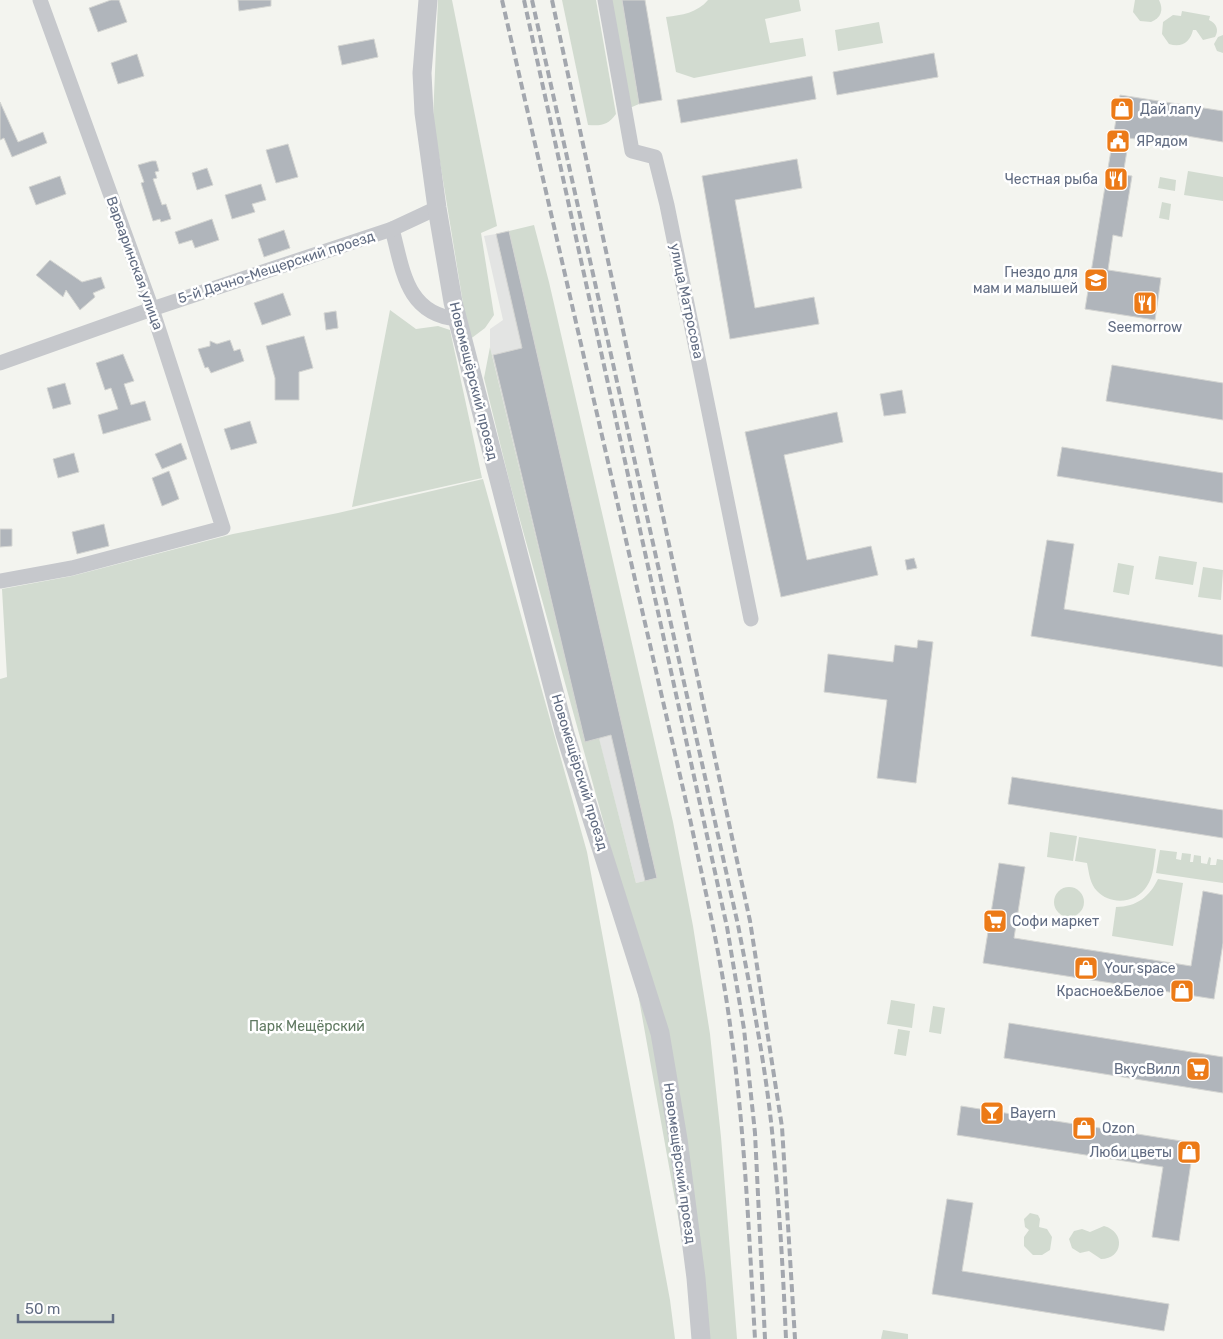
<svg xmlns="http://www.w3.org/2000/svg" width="1223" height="1339" viewBox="0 0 1223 1339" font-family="Rubik,sans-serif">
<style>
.built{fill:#e3e4e3}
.green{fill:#d2dbd0}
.building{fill:#b0b5bb;stroke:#d4d5d2}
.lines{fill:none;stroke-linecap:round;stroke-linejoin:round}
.minor{stroke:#c6c8cc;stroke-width:15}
.tertiary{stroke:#c6c8cc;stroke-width:19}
.rail{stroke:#a3a7ae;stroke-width:4;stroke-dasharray:8 4;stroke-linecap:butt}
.labels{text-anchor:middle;stroke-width:5;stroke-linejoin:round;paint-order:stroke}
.poi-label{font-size:14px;fill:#616c82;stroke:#fff;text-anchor:start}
.street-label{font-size:14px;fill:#616c82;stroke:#fff}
.park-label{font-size:14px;fill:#607961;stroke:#fff}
</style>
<rect width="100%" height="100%" fill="#f3f4ef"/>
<path class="built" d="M496,234L657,878L636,883L599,739L585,742L490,347V329L503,320L484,236Z"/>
<g class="green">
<path d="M438,0H452L497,226L481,233L494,315L485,328L469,340L433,119Z"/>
<path d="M562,0H596L616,114C608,125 602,126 588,125Z"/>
<path d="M605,0H622L639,104L625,110Z"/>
<path d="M708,0H799L801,11L765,19L770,43L803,38L806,56L694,78L676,72L666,17C682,15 697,13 708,0Z"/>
<path d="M1135,0H1159C1164,10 1161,18 1151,22L1140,21L1133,12Z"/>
<path d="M1182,11L1210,16L1209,20C1217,24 1219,30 1215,37L1203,40L1196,30H1193C1190,42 1182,48 1169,44L1162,34L1163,22L1173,15L1181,16Z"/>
<path d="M879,22L883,43L838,51L835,30Z"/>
<path d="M1223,35V53L1217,51L1214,44L1218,37Z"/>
<path d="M1188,171L1223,177V201L1184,195Z"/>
<path d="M1160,177L1176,180L1175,191L1158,188Z"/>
<path d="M1162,202L1171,204L1169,220L1159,218Z"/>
<path d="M534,225L549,282L673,822L693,926L710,1034L721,1137L737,1339H700L614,860L510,484L484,378L490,347L585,741L599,738L636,883L657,878L509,231Z"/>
<path d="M390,310L416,329L438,326L450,330L482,478L352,507Z"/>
<path d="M483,479L587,852L670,1300L675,1339H0V679L7,677L2,589L72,576L233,534L338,513Z"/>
<path d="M1159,556L1197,562L1193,585L1155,579Z"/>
<path d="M1118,563L1134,566L1129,595L1113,592Z"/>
<path d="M1203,567L1223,570L1221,600L1198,597Z"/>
<path d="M1050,832L1077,836L1073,861L1047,857Z"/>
<path d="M1079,837L1156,849C1154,861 1154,876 1147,886C1137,903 1111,906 1097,891C1090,884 1089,873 1087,863L1075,861Z"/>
<path d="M1160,850L1177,852L1176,859L1181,860L1182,853L1191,854L1190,862H1193L1194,855L1201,856V863L1207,864L1209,857L1211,858L1210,865H1216L1217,859L1223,860V883L1156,873Z"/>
<path d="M1158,879L1183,883L1173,946L1112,936L1116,907C1137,907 1150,896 1158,879Z"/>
<circle cx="1069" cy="902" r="15"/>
<path d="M891,1000L915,1004L912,1028L887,1024Z"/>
<path d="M933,1006L945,1008L941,1034L929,1032Z"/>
<path d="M898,1029L910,1031L906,1056L894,1054Z"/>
<path d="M1030,1213L1038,1215L1040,1219L1039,1227L1047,1229L1052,1237L1050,1250L1042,1255H1033L1024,1246V1237L1029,1230L1025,1227L1024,1219Z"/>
<path d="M1104,1226C1126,1232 1123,1259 1101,1259L1089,1251L1080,1253L1072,1248L1069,1239L1074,1231L1082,1229L1090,1232Z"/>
<path d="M883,1330L908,1334V1339H881Z"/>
</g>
<g class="building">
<path d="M111,0H119L127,22L98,32L89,8Z"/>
<path d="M238,0H271V6L239,11Z"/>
<path d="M622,0H645L662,100L639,104Z"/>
<path d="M374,39L378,57L342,65L338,46Z"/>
<path d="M934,53L938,77L837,95L833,72Z"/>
<path d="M137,54L144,76L118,84L111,63Z"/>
<path d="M812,76L816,99L681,123L677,100Z"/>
<path d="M1120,95L1223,111V142L1181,135L1180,146L1129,138L1123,175L1132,176L1122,237L1113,235L1108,270L1161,278L1155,320L1085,309Z"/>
<path d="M0,102L18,142L43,132L47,143L12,157L4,138L0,140Z"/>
<path d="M288,144L298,177L276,183L266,150Z"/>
<path d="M797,159L802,188L735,200L755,308L814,297L819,324L730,339L702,176Z"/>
<path d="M152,161H156L159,171L155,172L157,178L153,179L162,205L166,204L171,219L161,222L160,219L153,221L141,183L144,182L138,165Z"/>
<path d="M207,168L213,185L197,190L192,173Z"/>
<path d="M60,176L66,194L36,205L29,187Z"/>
<path d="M261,184L266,200L252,204L255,212L232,219L225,195Z"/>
<path d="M212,219L219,240L195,248L192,240L179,244L175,232Z"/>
<path d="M284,230L290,248L264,257L258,239Z"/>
<path d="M509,231L657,878L645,881L611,735L585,742L493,355L522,348L496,234Z"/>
<path d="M50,260L82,282L101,277L105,288L93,293L95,297L80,310L66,290L63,297L36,275Z"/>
<path d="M283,293L291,315L262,325L254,303Z"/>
<path d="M336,311L338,328L326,330L324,313Z"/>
<path d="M304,336L313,368L299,372V400H275V378L266,346Z"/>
<path d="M230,340L234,351L240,349L244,361L211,373L208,367L205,368L198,349L210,346V341L217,344Z"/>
<path d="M123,354L134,381L124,384L131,405L145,401L151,420L103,434L98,415L118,409L111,388L105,390L96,363Z"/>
<path d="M1112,365L1223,383V420L1106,401Z"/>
<path d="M65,383L71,404L53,409L47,388Z"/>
<path d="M902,390L906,413L884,416L880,394Z"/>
<path d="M837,412L843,442L784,455L807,560L871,546L878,575L781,597L745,432Z"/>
<path d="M250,421L257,443L231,450L224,429Z"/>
<path d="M181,443L187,459L162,469L155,454Z"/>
<path d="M1062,447L1223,473V503L1057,476Z"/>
<path d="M74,453L79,472L58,478L53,459Z"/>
<path d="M169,471L179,499L162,506L152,478Z"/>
<path d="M104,524L109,546L77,554L72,532Z"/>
<path d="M0,529H12V546L0,547Z"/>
<path d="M1047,540L1074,544L1064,609L1223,635V667L1031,636Z"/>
<path d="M914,558L917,568L907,570L905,560Z"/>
<path d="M918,640L933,642L916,783L877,778L887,700L824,692L828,654L893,662L895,645L917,648Z"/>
<path d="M1012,777L1223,810V838L1008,804Z"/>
<path d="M999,863L1025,867L1014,938L1191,966L1203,891L1223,895V943L1214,999L983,963Z"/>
<path d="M1009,1023L1223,1057V1093L1004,1058Z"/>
<path d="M961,1106L1194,1143L1179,1241L1152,1237L1163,1167L957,1135Z"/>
<path d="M947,1199L973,1203L962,1271L1169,1304L1164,1331L932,1294Z"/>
</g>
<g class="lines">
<g class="minor">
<path d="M605,0L632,151L655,157L667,205L751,619"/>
<path d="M392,229C403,270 406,314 457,319"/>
<path d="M0,363L152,309L392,229L437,208"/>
<path d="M0,581L72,568L223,528L152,309L40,0"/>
</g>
<path class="tertiary" d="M428,0L422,73L424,113L437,208L453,302L565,734L660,1033L678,1139L696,1278L701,1339"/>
<g class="rail">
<path d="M502,0L690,819C705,890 722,961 731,1032C745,1134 749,1236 755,1339"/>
<path d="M524,0L727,927L744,1029L755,1133L765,1339"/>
<path d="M532,0L738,925C751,993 765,1062 772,1131C779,1200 783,1269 786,1339"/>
<path d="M552,0L750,921L782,1127L795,1339"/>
</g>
</g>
<defs>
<g id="shop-square" transform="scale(1.25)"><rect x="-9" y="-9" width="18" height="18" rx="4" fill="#ec7a17" stroke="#fff"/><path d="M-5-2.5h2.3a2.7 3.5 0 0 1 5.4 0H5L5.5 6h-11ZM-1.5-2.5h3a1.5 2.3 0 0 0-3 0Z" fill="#fff"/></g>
<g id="civic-square" transform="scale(1.25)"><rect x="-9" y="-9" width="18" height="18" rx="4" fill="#ec7a17" stroke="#fff"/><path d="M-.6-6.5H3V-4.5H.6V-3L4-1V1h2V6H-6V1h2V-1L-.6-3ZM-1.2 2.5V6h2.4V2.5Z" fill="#fff"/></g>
<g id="restaurant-square" transform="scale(1.25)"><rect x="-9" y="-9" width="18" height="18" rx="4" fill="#ec7a17" stroke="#fff"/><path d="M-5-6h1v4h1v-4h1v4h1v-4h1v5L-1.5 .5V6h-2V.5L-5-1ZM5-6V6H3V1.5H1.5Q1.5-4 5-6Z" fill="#fff"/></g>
<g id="school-square" transform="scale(1.25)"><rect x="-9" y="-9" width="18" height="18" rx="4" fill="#ec7a17" stroke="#fff"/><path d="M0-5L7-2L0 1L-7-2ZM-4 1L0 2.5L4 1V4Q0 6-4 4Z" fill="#fff"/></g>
<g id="supermarket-square" transform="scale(1.25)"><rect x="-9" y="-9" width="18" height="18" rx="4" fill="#ec7a17" stroke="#fff"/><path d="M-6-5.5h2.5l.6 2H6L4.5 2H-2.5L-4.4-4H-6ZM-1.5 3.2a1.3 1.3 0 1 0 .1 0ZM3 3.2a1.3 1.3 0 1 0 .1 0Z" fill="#fff"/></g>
<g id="bar-square" transform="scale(1.25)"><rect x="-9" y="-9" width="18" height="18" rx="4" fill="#ec7a17" stroke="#fff"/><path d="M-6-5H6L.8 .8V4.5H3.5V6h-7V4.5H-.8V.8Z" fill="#fff"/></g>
</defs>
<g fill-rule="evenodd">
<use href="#shop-square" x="1122" y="109"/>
<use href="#civic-square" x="1118" y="141"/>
<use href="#restaurant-square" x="1116" y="179"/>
<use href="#school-square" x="1096" y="280"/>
<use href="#restaurant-square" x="1145" y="303"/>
<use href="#supermarket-square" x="995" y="921"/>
<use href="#shop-square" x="1086" y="968"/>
<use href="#shop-square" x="1182" y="991"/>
<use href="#supermarket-square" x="1198" y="1069"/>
<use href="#bar-square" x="992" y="1113"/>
<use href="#shop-square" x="1084" y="1128"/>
<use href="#shop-square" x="1189" y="1152"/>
</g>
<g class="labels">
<g class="poi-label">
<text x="1140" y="114">Дай лапу</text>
<text x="1136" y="146">ЯРядом</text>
<text x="1098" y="184" text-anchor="end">Честная рыба</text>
<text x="1078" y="277" text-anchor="end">Гнездо для<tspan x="1078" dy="16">мам и малышей</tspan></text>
<text x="1145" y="332" text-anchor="middle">Seemorrow</text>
<text x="1012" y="926">Софи маркет</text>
<text x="1104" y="973">Your space</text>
<text x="1164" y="996" text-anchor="end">Красное&amp;Белое</text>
<text x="1180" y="1074" text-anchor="end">ВкусВилл</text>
<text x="1010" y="1118">Bayern</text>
<text x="1102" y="1133">Ozon</text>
<text x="1172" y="1157" text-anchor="end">Люби цветы</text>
</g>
<g class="street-label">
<text transform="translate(135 263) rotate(70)" y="5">Варваринская улица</text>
<text transform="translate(276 267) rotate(-18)" y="5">5-й Дачно-Мещерский проезд</text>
<text transform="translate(687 301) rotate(78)" y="5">улица Матросова</text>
<text transform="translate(474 381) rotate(76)" y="5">Новомещёрский проезд</text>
<text transform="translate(580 772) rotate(73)" y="5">Новомещёрский проезд</text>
<text transform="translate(680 1163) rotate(82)" y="5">Новомещёрский проезд</text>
</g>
<g class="park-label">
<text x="307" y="1031">Парк Мещёрский</text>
</g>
</g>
<path d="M18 1314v8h95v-8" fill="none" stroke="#616c82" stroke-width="2.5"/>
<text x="25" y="1314" font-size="15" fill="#616c82" stroke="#ffffff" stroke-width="4" paint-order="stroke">50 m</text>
</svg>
